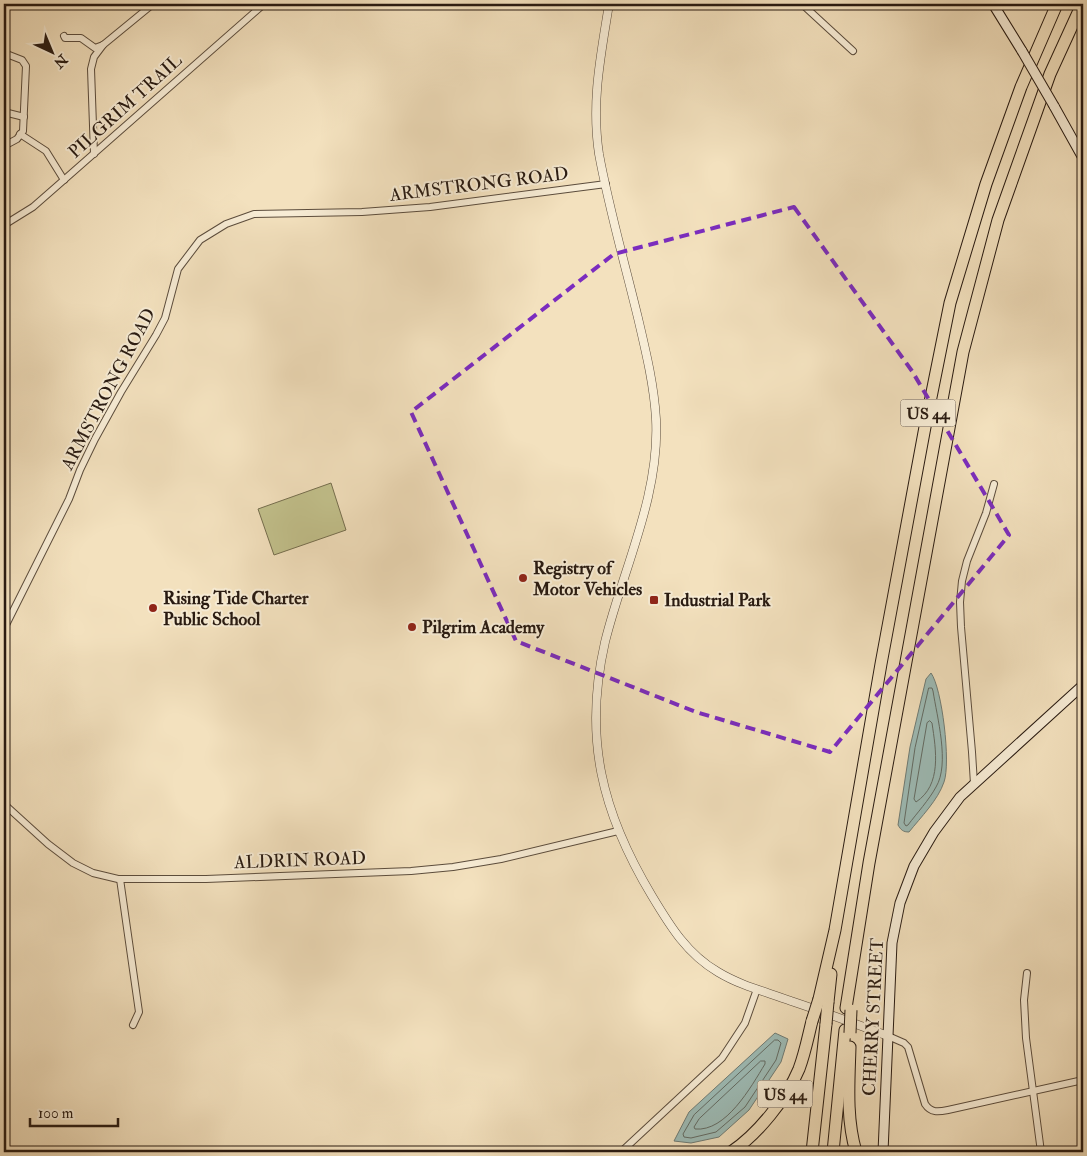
<svg xmlns="http://www.w3.org/2000/svg" width="1087" height="1156" viewBox="0 0 1087 1156" font-family="'IM FELL Double Pica',serif">
<style>
.green{fill:#c2c18c;stroke:#756e4e}
.water{fill:#9dbcb7;stroke:#6e7b75}
.lines{fill:none;stroke-linecap:round;stroke-linejoin:round}
.shore{stroke:#626b64;stroke-width:1}
.minor-casing{stroke:#5b4c3c;stroke-width:8}
.tertiary-casing{stroke:#5b4c3c;stroke-width:9}
.secondary-casing{stroke:#281a11;stroke-width:11}
.motorway-casing{stroke:#281a11;stroke-width:13}
.minor{stroke:#f7ecd5;stroke-width:6}
.tertiary{stroke:#f7ecd5;stroke-width:8}
.secondary{stroke:#f7ecd5;stroke-width:9}
.motorway{stroke:#f3e1be;stroke-width:11}
.secondary-bridge-casing{stroke:#281a11;stroke-width:11;stroke-linecap:butt}
.motorway-bridge-casing{stroke:#281a11;stroke-width:13;stroke-linecap:butt}
.secondary-bridge{stroke:#f7ecd5;stroke-width:9}
.motorway-bridge{stroke:#f3e1be;stroke-width:11}
.marked{fill:none;stroke:#7b2cbf;stroke-width:4;stroke-dasharray:10 6;stroke-linejoin:round}
.poi-dot{fill:#8f2418;stroke:#f7ecd5;stroke-width:2}
.labels{text-anchor:middle;stroke-width:4;stroke-linejoin:round;paint-order:stroke}
.shield{fill:#f7ecd5;stroke:#66594c;stroke-width:1}
.shield-label{font-size:16px;font-weight:bold;fill:#281a11}
.street-label{font-size:18px;fill:#281a11;stroke:#f7ecd5}
.poi-label{font-size:18px;font-weight:bold;fill:#281a11;stroke:#f7ecd5;text-anchor:start}
</style>
<rect width="100%" height="100%" fill="#f3e1be"/>
<filter id="stains"><feTurbulence type="fractalNoise" baseFrequency=".004" numOctaves="4"/><feColorMatrix values="0 0 0 0 .2 0 0 0 0 .09 0 0 0 0 .02 0 0 0 .5 -.17"/></filter>
<radialGradient id="worn" r=".72"><stop offset=".6" stop-color="#630" stop-opacity="0"/><stop offset="1" stop-color="#630" stop-opacity=".3"/></radialGradient>
<path class="green" d="M331,483L346,530L274,555L258,509Z"/>
<g class="water">
<path d="M931,673C942,688 951,763 944,782C938,800 921,817 909,832C903,832 901,830 898,825L910,747L926,679Z"/>
<path d="M775,1033L788,1039L781,1062L749,1110L719,1137L691,1143L674,1141L689,1112Z"/>
</g>
<g class="lines">
<g class="shore">
<path d="M929,688H932L933,691C937,717 950,764 936,787C929,800 917,813 908,825L906,826L904,823L915,748Z"/>
<path d="M930,721L932,723C936,750 942,785 916,802L914,799L927,723Z"/>
<path d="M775,1040H778L781,1043L776,1060L745,1107L716,1132L691,1138L684,1137L683,1134L694,1115Z"/>
<path d="M761,1061H765V1064C751,1087 726,1132 695,1129L694,1127L699,1119Z"/>
</g>
<g class="minor-casing">
<g id="minor">
<path d="M802,4L853,51"/>
<path d="M64,36L65,38H81L95,48L103,45L153,4"/>
<path d="M4,53L22,60L26,66L23,131L17,139L4,146"/>
<path d="M4,112L24,117"/>
<path d="M20,134L46,151L64,180"/>
<path d="M94,154L91,69L94,57L103,45"/>
<path d="M4,225L33,207L57,186L264,4"/>
<path d="M4,629L69,499L80,470L95,439L121,392L156,335L165,318L178,269L200,240L226,224L254,214L362,212L430,207L606,184"/>
<path d="M974,784L972,752L961,627L960,602L962,581L967,561L986,513L994,484"/>
<path d="M4,804L48,844L73,863L93,873L118,879H206L411,871L453,867L501,859L618,831"/>
<path d="M120,879L139,1012L133,1025"/>
<path d="M1027,973L1024,1000L1026,1038L1041,1152"/>
<path d="M888,1036L904,1043L908,1047L925,1104C931,1113 938,1112 948,1110L1083,1080"/>
<path d="M621,1152L722,1058L745,1023L757,989"/>
</g>
</g>
<g class="tertiary-casing">
<path id="tertiary" d="M609,4C601,55 591,101 599,154C609,209 625,264 638,318C646,352 654,385 656,419C660,496 623,569 605,642C583,738 602,813 652,896C670,926 687,954 718,972C741,986 767,992 791,1001C824,1012 856,1024 888,1036"/>
</g>
<g class="secondary-casing">
<g id="secondary">
<path d="M993,4L1022,51"/>
<path d="M1054,106L1083,158"/>
<path d="M883,1152L892,943L900,903L914,866L934,832L960,797L1083,685"/>
</g>
</g>
<g class="motorway-casing">
<g id="motorway">
<path d="M819,999L835,930L881,664L925,427L950,303L986,184L1021,87L1057,4"/>
<path d="M828,1002L831,974"/>
<path d="M846,1008L869,863L963,352L998,220L1050,74L1082,4"/>
<path d="M850,1047C849,1082 846,1118 856,1152"/>
<path d="M731,1152C757,1135 787,1098 799,1069C805,1053 808,1037 812,1021"/>
<path d="M812,1152L826,1024"/>
<path d="M833,1152L845,1030"/>
</g>
</g>
<use href="#minor" class="minor"/>
<use href="#tertiary" class="tertiary"/>
<use href="#secondary" class="secondary"/>
<use href="#motorway" class="motorway"/>
<g class="secondary-bridge-casing">
<path id="secondary-bridge" d="M1022,51L1054,106"/>
</g>
<g class="motorway-bridge-casing">
<g id="motorway-bridge">
<path d="M812,1021L819,999"/>
<path d="M826,1024L828,1002"/>
<path d="M850,1033L851,1010"/>
</g>
</g>
<use href="#secondary-bridge" class="secondary-bridge"/>
<use href="#motorway-bridge" class="motorway-bridge"/>
</g>
<path class="marked" d="M794,207L912,371L1009,535L830,752L696,712L516,641L411,412L614,254Z"/>
<g class="poi-dot">
<circle cx="523" cy="578" r="5"/>
<rect x="649" y="595" width="10" height="10" rx="2.5"/>
<circle cx="153" cy="608" r="5"/>
<circle cx="412" cy="627" r="5"/>
</g>
<g class="labels">
<g class="shield">
<rect x="900.5" y="399.5" width="55" height="27" rx="4"/>
<rect x="757.5" y="1080.5" width="55" height="27" rx="4"/>
</g>
<g class="shield-label">
<text x="928" y="419">US 44</text>
<text x="785" y="1100">US 44</text>
</g>
<g class="street-label">
<text transform="translate(125 106) rotate(-42)" y="6">PILGRIM TRAIL</text>
<text transform="translate(479 184) rotate(-7)" y="6">ARMSTRONG ROAD</text>
<text transform="translate(108 389) rotate(-62)" y="6">ARMSTRONG ROAD</text>
<text transform="translate(300 860) rotate(-2)" y="6">ALDRIN ROAD</text>
<text transform="translate(873 1017) rotate(-87)" y="6">CHERRY STREET</text>
</g>
<g class="poi-label">
<text x="533" y="574">Registry of<tspan x="533" dy="21">Motor Vehicles</tspan></text>
<text x="163" y="604">Rising Tide Charter<tspan x="163" dy="21">Public School</tspan></text>
<text x="664" y="606">Industrial Park</text>
<text x="422" y="633">Pilgrim Academy</text>
</g>
</g>
<rect width="1087" height="1156" fill="none" stroke="#f3e1be" stroke-width="20"/>
<rect x="5" y="5" width="1077" height="1146" fill="none" stroke="#281a11" stroke-width="2.5"/>
<rect x="10" y="10" width="1067" height="1136" fill="none" stroke="#281a11"/>
<g transform="translate(52 52) rotate(136)" stroke="#f7ecd5" stroke-width="4" paint-order="stroke">
<path d="M0-4L9 19L0 12L-9 19Z" fill="#281a11"/>
<text y="-8" font-size="14" font-weight="bold" text-anchor="middle" fill="#281a11">N</text>
</g>
<path d="M30 1118v8h88v-8" fill="none" stroke="#281a11" stroke-width="2.5"/>
<text x="38" y="1118" font-size="15" fill="#281a11" stroke="#f7ecd5" stroke-width="4" paint-order="stroke">100 m</text>
<rect width="100%" height="100%" filter="url(#stains)"/>
<rect width="100%" height="100%" fill="url(#worn)"/>
</svg>
